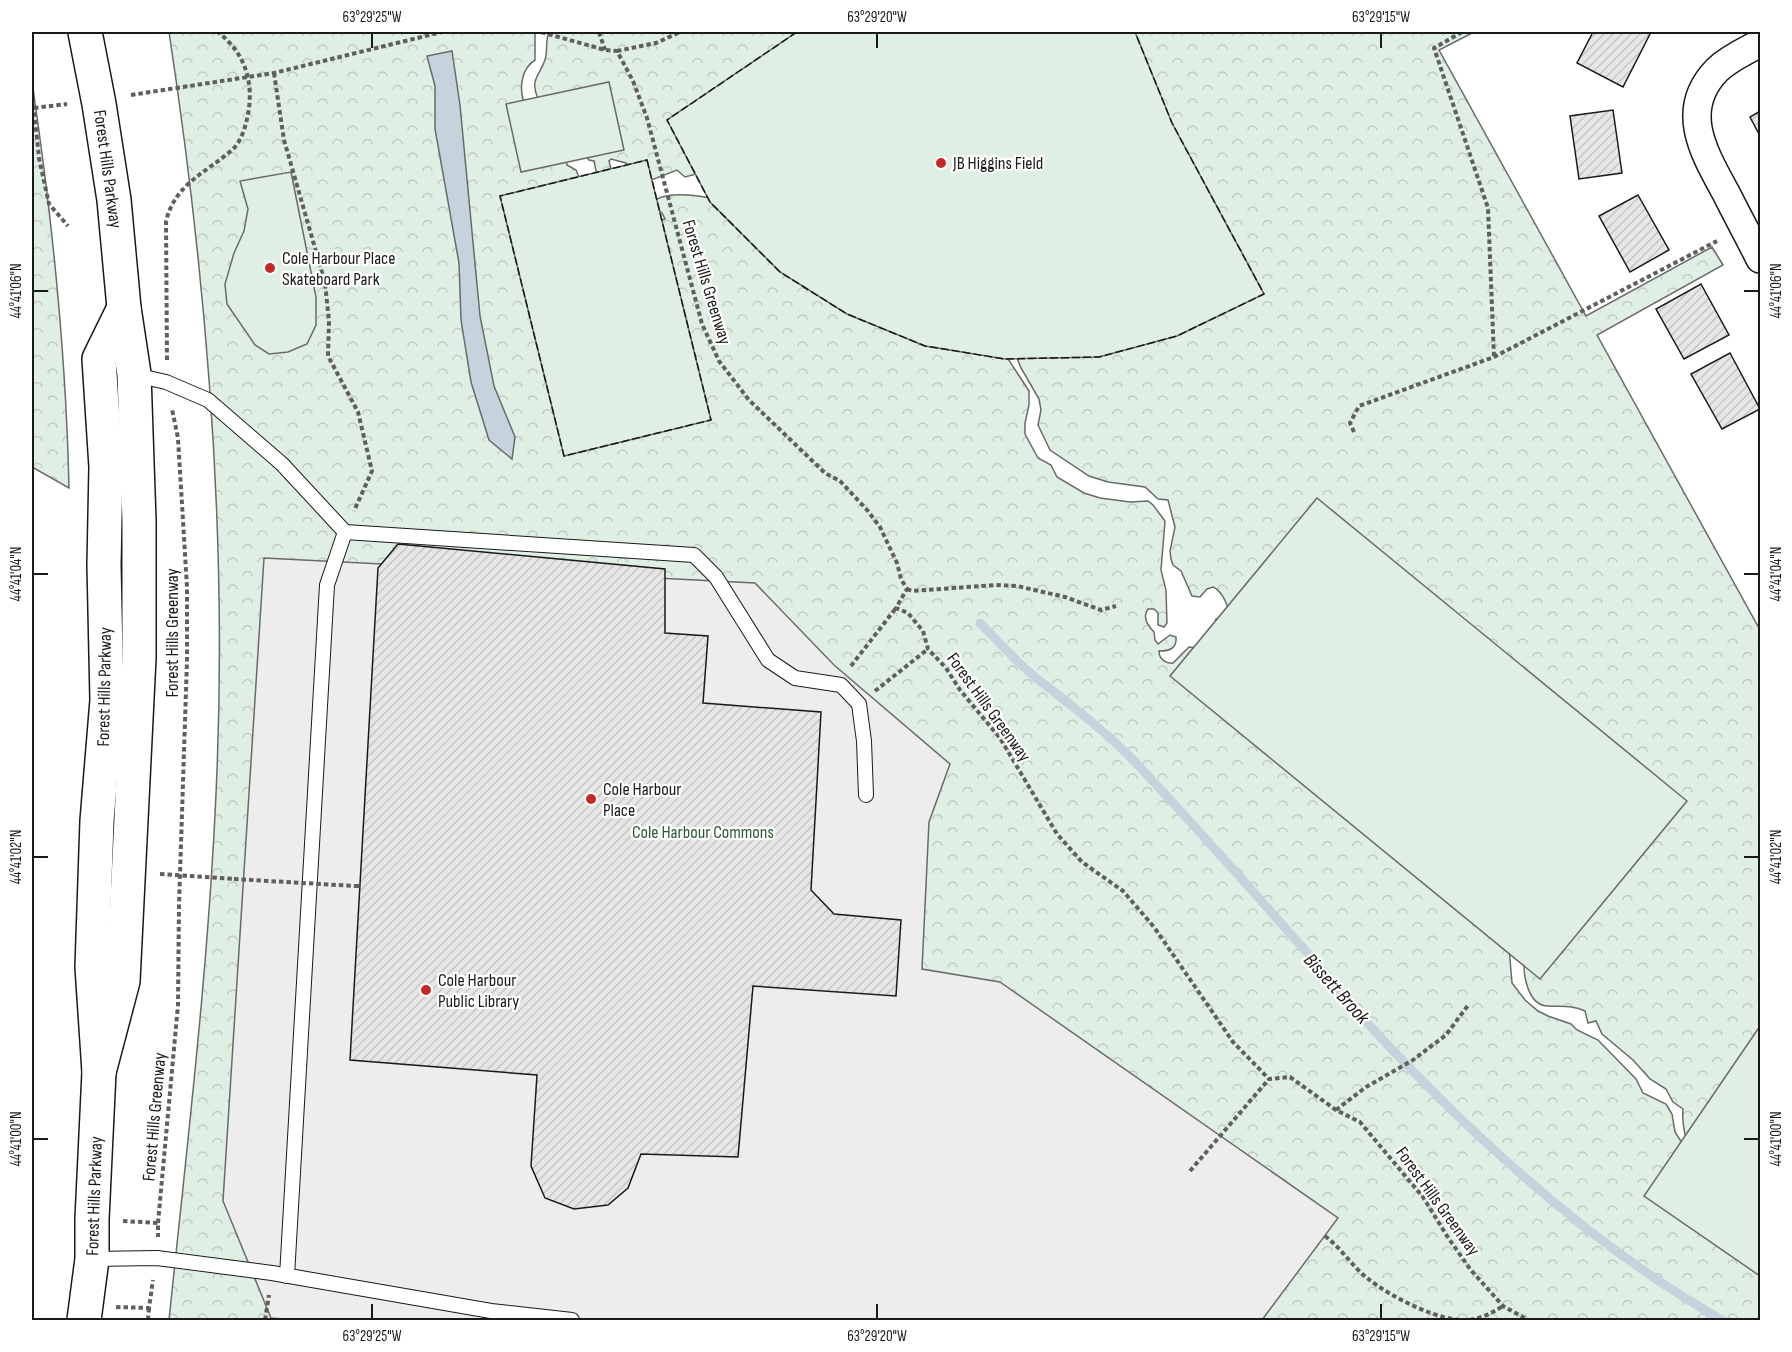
<svg xmlns="http://www.w3.org/2000/svg" width="1792" height="1352" viewBox="0 0 1792 1352" font-family="'Sofia Sans Condensed',sans-serif">
<style>
.park{fill:url(#park-crowns);stroke:#6a6a6a;stroke-width:1.5}
.pitch{fill:#e0efe3;stroke:#6a6a6a;stroke-width:1.5}
.parking{fill:#ededed;stroke:#6a6a6a;stroke-width:1.5}
.water{fill:#c6d2dc;stroke:#6a6a6a;stroke-width:1.5}
.lines{fill:none;stroke-linecap:round;stroke-linejoin:round}
.stream{stroke:#c6d2dc;stroke-width:9}
.building{fill:url(#building-hatch);stroke:#1a1a1a;stroke-width:1.5}
.service-casing{stroke:#1a1a1a;stroke-width:16}
.minor-casing{stroke:#1a1a1a;stroke-width:30}
.secondary-casing{stroke:#1a1a1a;stroke-width:36}
.path{stroke:#5f5f5f;stroke-width:4;stroke-dasharray:4.5 3;stroke-linecap:butt}
.service{stroke:#fff;stroke-width:14}
.minor{stroke:#fff;stroke-width:27}
.secondary{stroke:#fff;stroke-width:33}
.path-bridge{stroke:#5f5f5f;stroke-width:4;stroke-dasharray:4.5 3;stroke-linecap:butt}
.fence{stroke:#1a1a1a;stroke-width:1.5;stroke-dasharray:8 3;stroke-linecap:butt}
.ticks{fill:none;stroke:#1a1a1a;stroke-width:2}
.poi-dot{fill:#c62828;stroke:#fff;stroke-width:2}
.labels{text-anchor:middle;stroke-width:4.5;stroke-linejoin:round;paint-order:stroke}
.poi-label{font-size:18px;fill:#1a1a1a;stroke:#fff;text-anchor:start}
.street-label{font-size:18px;fill:#1a1a1a;stroke:#fff}
.park-label{font-size:18px;fill:#2b5a34;stroke:#fff}
.water-label{font-size:20px;font-style:italic;fill:#1a1a1a;stroke:#fff}
.neatline{fill:none;stroke:#1a1a1a;stroke-width:2}
.ticks-label{font-size:15px;text-anchor:middle;fill:#1a1a1a}
</style>
<defs>
<pattern id="park-crowns" width="20" height="18" patternUnits="userSpaceOnUse" patternTransform="scale(1.5)"><rect width="20" height="18" fill="#e0efe3"/><path d="M2 6a3 3 0 1 1 6 0M12 15a3 3 0 1 1 6 0" fill="none" stroke="#c0ccc2"/></pattern>
<pattern id="building-hatch" width="6" height="6" patternUnits="userSpaceOnUse" patternTransform="scale(1.5)"><rect width="6" height="6" fill="#e6e6e6"/><path d="M-1 1l2-2M0 6l6-6M5 7l2-2" fill="none" stroke="#c5c5c5"/></pattern>
</defs>
<rect width="100%" height="100%" fill="#fff"/>
<g class="park">
<path d="M169,32H535V60C521,69 519,88 524,103L565,156L567,165L576,170L579,177L658,221L665,219L662,213L654,206L655,200C669,192 694,195 710,198L1003,351L1029,391V405L1025,423V434L1038,458L1051,465L1057,477L1084,493L1100,498L1130,502L1148,501L1153,505L1165,521L1161,570L1166,590L1167,623L1164,627L1158,625V613L1154,609H1148C1142,617 1148,626 1154,632L1155,640L1158,644L1170,635L1176,637C1177,649 1169,651 1159,651C1159,659 1166,664 1173,663L1189,647L1203,649L1509,948L1512,983L1525,1000L1538,1011L1548,1016L1571,1024L1577,1030L1598,1040L1636,1079L1643,1093L1666,1104L1672,1114L1675,1132L1687,1151C1687,1135 1681,1127 1683,1109L1673,1102L1666,1089L1650,1079L1633,1060L1602,1034L1596,1021L1588,1023L1585,1011C1572,1005 1561,1007 1548,1006C1528,1006 1523,975 1524,960L1214,625L1216,619L1224,617L1229,611C1226,602 1222,591 1213,587L1207,589L1200,597L1192,596L1181,571L1173,565L1171,559L1170,551L1175,527L1168,500L1158,499L1145,487L1108,482L1089,476L1050,450L1038,425L1041,410L1039,399L1021,368L1010,341L696,174L685,177L677,170L649,181L626,163L611,159L609,161L611,169L599,174L596,171L594,161L589,160L539,101C529,79 539,77 545,60C548,50 545,41 549,32H1474L1439,50L1586,316L1712,247L1723,265L1597,335L1760,630V1320H169C188,1137 210,954 217,770C227,523 206,275 169,32Z"/>
<path d="M32,82C52,216 66,353 69,488L32,467Z"/>
</g>
<g class="pitch">
<path d="M797,32H1135L1172,123L1264,294L1177,336L1099,357L1005,359L925,346L847,314L780,272L710,202L667,120Z"/>
<path d="M609,82L624,150L521,172L506,104Z"/>
<path d="M647,160L711,420L564,456L500,196Z"/>
<path d="M291,172L316,297V325L307,344L288,352L269,354L255,345L227,304L225,284L234,253L244,231L248,209L240,181Z"/>
<path d="M1317,498L1687,801L1540,979L1170,676Z"/>
<path d="M1760,1026V1276L1644,1196Z"/>
</g>
<path class="parking" d="M264,558L755,583L834,665L950,764L929,822L922,969L1000,982L1338,1218L1262,1320H295L271,1318L223,1201Z"/>
<path class="water" d="M452,51L460,105L480,316L494,386L515,437L512,459L489,440L471,382L461,320L459,263L435,129V86L427,56Z"/>
<g class="lines">
<path class="stream" d="M980,623C998,641 1015,661 1035,677C1070,705 1106,731 1137,764C1190,821 1243,880 1295,939C1317,963 1337,989 1358,1013C1463,1128 1586,1243 1722,1320"/>
</g>
<g class="building">
<path d="M1593,32H1651L1623,87L1577,63Z"/>
<path d="M1613,110L1622,173L1579,179L1570,116Z"/>
<path d="M1760,111V136L1750,117Z"/>
<path d="M1638,195L1669,250L1630,272L1599,216Z"/>
<path d="M1701,284L1729,335L1684,359L1656,309Z"/>
<path d="M1730,353L1760,409L1722,429L1691,374Z"/>
<path d="M398,544L665,569V633L708,636L703,703L821,712L811,890L834,914L901,920L896,996L753,986L738,1157L641,1154L628,1188L608,1205L574,1209L545,1198L531,1166L537,1075L350,1060L378,568Z"/>
</g>
<g class="lines">
<g class="service-casing">
<g id="service">
<path d="M135,375L166,382L208,400L282,464L345,532L694,555L716,577L768,660L795,678L841,685L859,704L864,741L866,795"/>
<path d="M92,1259L157,1258L272,1273L491,1311L572,1320"/>
<path d="M287,1276L327,585L345,532"/>
</g>
</g>
<g class="minor-casing">
<path id="minor" d="M1760,43C1746,51 1729,58 1717,70C1678,110 1704,153 1726,193C1737,215 1749,237 1760,259"/>
</g>
<g class="secondary-casing">
<g id="secondary">
<path d="M85,32L99,104L114,200L124,308L134,374L139,521V658L123,981L99,1072"/>
<path d="M84,1320L92,1259V1219L99,1072L92,967L97,821L107,700L104,565L106,467L99,359L124,308"/>
</g>
</g>
<g class="path">
<path d="M541,32L605,50L617,51L633,81L647,118L702,324L719,361L749,400L825,473L840,481L868,511L880,527L897,563L901,579L907,589L896,608L908,613L923,631L928,649L946,668L960,690L1000,738L1057,834L1082,862L1123,891L1154,927L1233,1042L1269,1079L1290,1077L1336,1110L1360,1122L1423,1197L1447,1236L1470,1269L1503,1306L1528,1320"/>
<path d="M599,32L605,50"/>
<path d="M1462,32L1434,48L1488,208L1494,357"/>
<path d="M617,51L656,43L680,32"/>
<path d="M274,73L284,140L325,283L329,321L328,356L358,412L372,471L354,511"/>
<path d="M32,90L39,158L49,204L68,226"/>
<path d="M131,95L274,73L442,32"/>
<path d="M34,108L67,104"/>
<path d="M167,360L166,221C176,182 207,173 234,148C241,141 245,128 247,119C255,84 246,54 218,32"/>
<path d="M1354,432L1350,423L1359,406L1494,357L1717,241"/>
<path d="M907,589L912,591L996,585L1017,586L1065,597L1101,610L1116,606"/>
<path d="M851,666L896,608"/>
<path d="M875,691L928,649"/>
<path d="M160,874L234,879"/>
<path d="M355,886H360"/>
<path d="M1336,1110L1366,1087L1413,1060L1446,1035L1469,1004"/>
<path d="M1190,1171L1269,1079"/>
<path d="M123,1221L158,1223V1237"/>
<path d="M158,1223L178,1005L179,905L187,660V587L178,438L172,409"/>
<path d="M1325,1236C1341,1248 1352,1266 1367,1278C1389,1296 1441,1323 1469,1320C1482,1318 1492,1313 1503,1306"/>
<path d="M116,1307L149,1308L153,1280"/>
<path d="M148,1320L149,1308"/>
<path d="M265,1320L269,1295"/>
</g>
<use href="#service" class="service"/>
<use href="#minor" class="minor"/>
<use href="#secondary" class="secondary"/>
<path class="path-bridge" d="M234,879L355,886"/>
<g class="fence">
<path d="M797,32L667,120L710,202L780,272L847,314L925,346L1005,359L1099,357L1177,336L1264,294L1172,123L1135,32"/>
<path d="M647,160L711,420L564,456L500,196Z"/>
</g>
</g>
<path class="ticks" d="M372,33V48M877,33V48M1381,33V48M33,291H48M1744,291H1759M33,574H48M1744,574H1759M33,857H48M1744,857H1759M33,1139H48M1744,1139H1759M372,1304V1319M877,1304V1319M1381,1304V1319"/>
<g class="poi-dot">
<circle cx="941" cy="163" r="6"/>
<circle cx="270" cy="268" r="6"/>
<circle cx="591" cy="799" r="6"/>
<circle cx="426" cy="990" r="6"/>
</g>
<g class="labels">
<g class="poi-label">
<text x="953" y="169">JB Higgins Field</text>
<text x="282" y="264">Cole Harbour Place<tspan x="282" dy="21">Skateboard Park</tspan></text>
<text x="603" y="795">Cole Harbour<tspan x="603" dy="21">Place</tspan></text>
<text x="438" y="986">Cole Harbour<tspan x="438" dy="21">Public Library</tspan></text>
</g>
<g class="street-label">
<text transform="translate(108 169) rotate(82)" y="6">Forest Hills Parkway</text>
<text transform="translate(707 282) rotate(73)" y="6">Forest Hills Greenway</text>
<text transform="translate(172 633) rotate(-90)" y="6">Forest Hills Greenway</text>
<text transform="translate(104 687) rotate(-89)" y="6">Forest Hills Parkway</text>
<text transform="translate(989 707) rotate(54)" y="6">Forest Hills Greenway</text>
<text transform="translate(154 1117) rotate(-85)" y="6">Forest Hills Greenway</text>
<text transform="translate(94 1196) rotate(-88)" y="6">Forest Hills Parkway</text>
<text transform="translate(1438 1201) rotate(54)" y="6">Forest Hills Greenway</text>
</g>
<g class="park-label">
<text x="703" y="838">Cole Harbour Commons</text>
</g>
<g class="water-label">
<text transform="translate(1337 988) rotate(48)" y="7">Bissett Brook</text>
</g>
</g>
<rect width="1792" height="1352" fill="none" stroke="#ffffff" stroke-width="66"/>
<rect x="33" y="33" width="1726" height="1286" class="neatline"/>
<g class="ticks-label">
<text x="372" y="22">63°29'25"W</text>
<text x="877" y="22">63°29'20"W</text>
<text x="1381" y="22">63°29'15"W</text>
<text transform="translate(16 291) rotate(-90)" y="5">44°41'06"N</text>
<text transform="translate(1776 291) rotate(-90)" y="5">44°41'06"N</text>
<text transform="translate(16 574) rotate(-90)" y="5">44°41'04"N</text>
<text transform="translate(1776 574) rotate(-90)" y="5">44°41'04"N</text>
<text transform="translate(16 857) rotate(-90)" y="5">44°41'02"N</text>
<text transform="translate(1776 857) rotate(-90)" y="5">44°41'02"N</text>
<text transform="translate(16 1139) rotate(-90)" y="5">44°41'00"N</text>
<text transform="translate(1776 1139) rotate(-90)" y="5">44°41'00"N</text>
<text x="372" y="1341">63°29'25"W</text>
<text x="877" y="1341">63°29'20"W</text>
<text x="1381" y="1341">63°29'15"W</text>
</g>
</svg>
